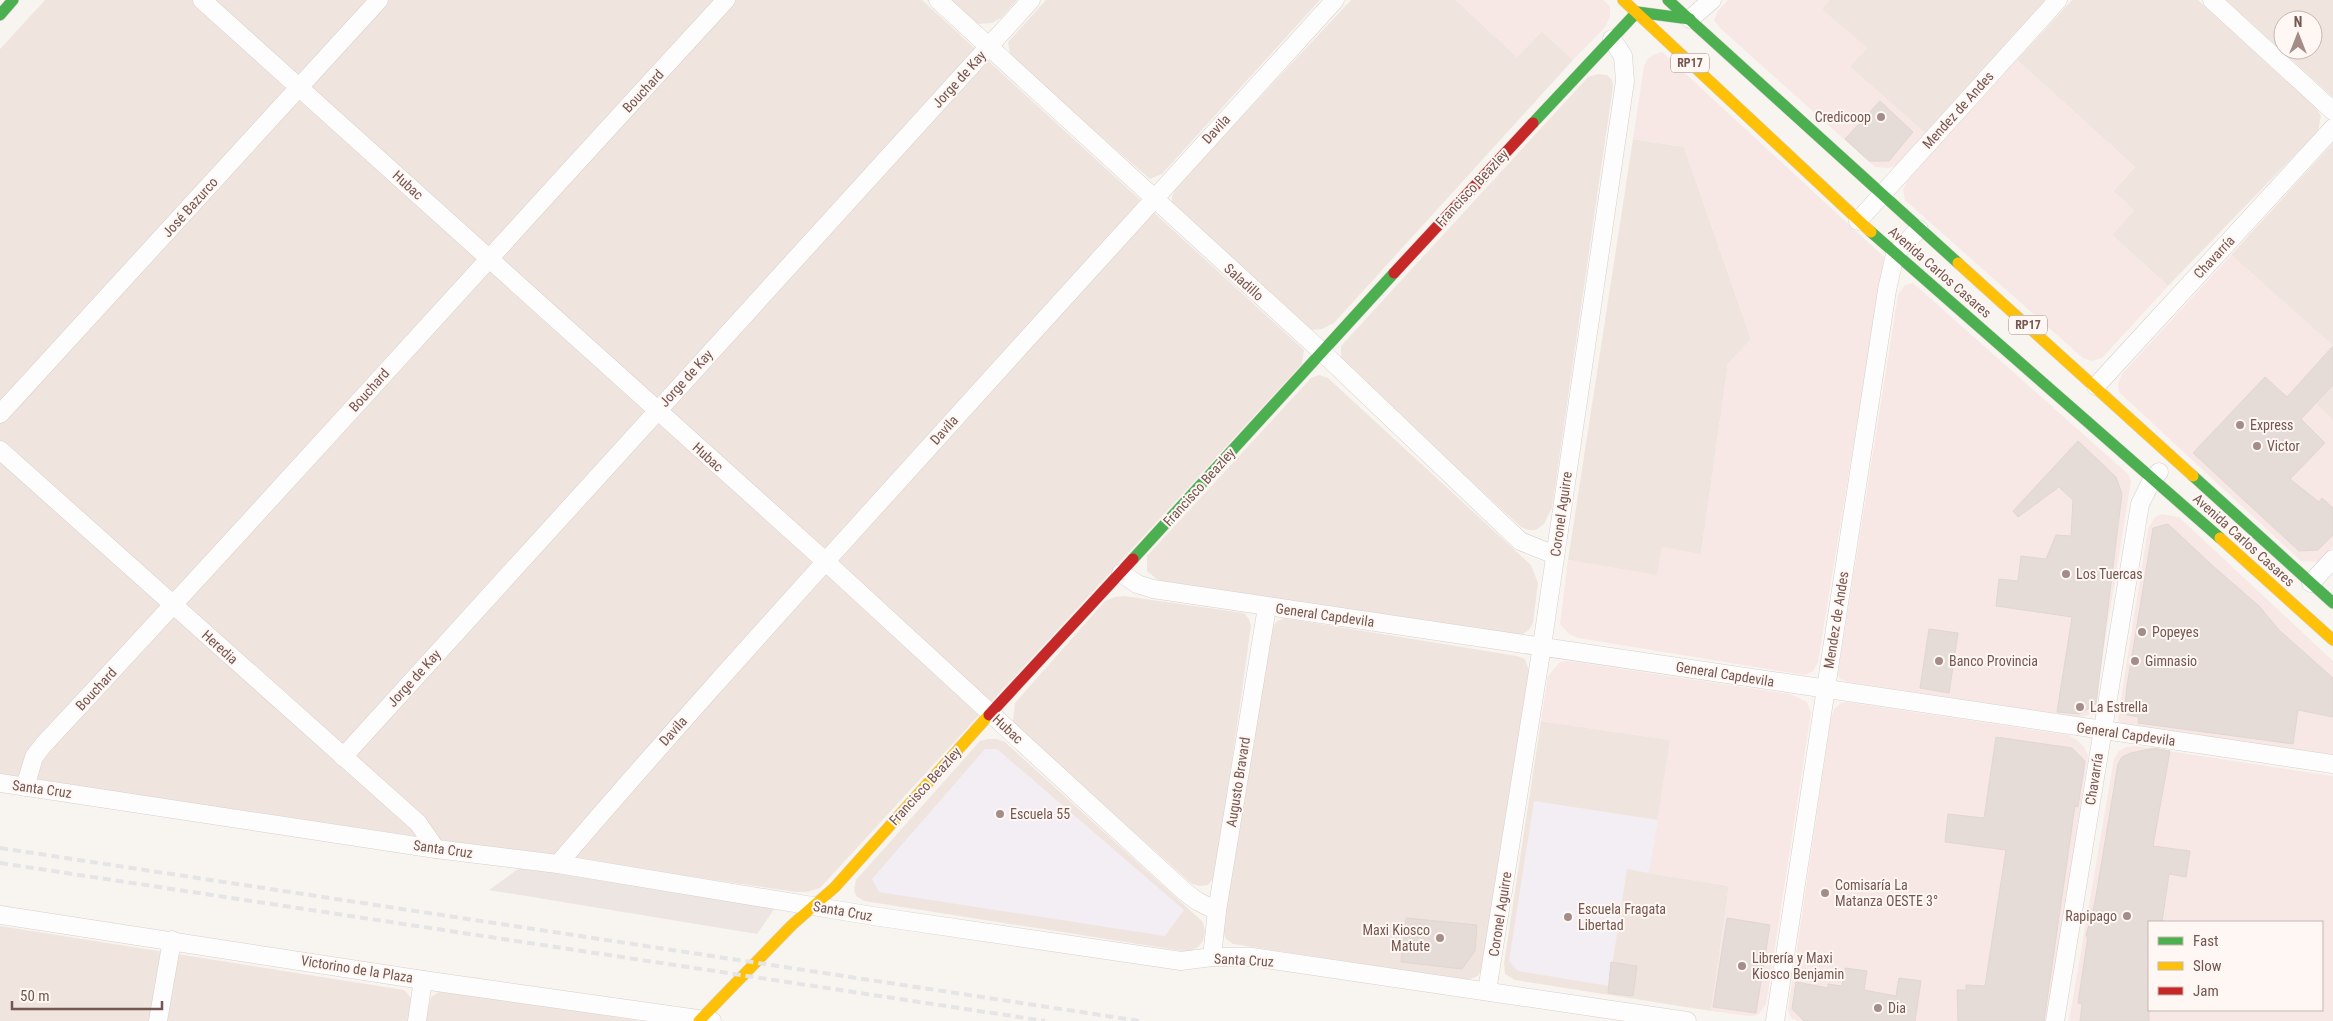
<svg xmlns="http://www.w3.org/2000/svg" width="2333" height="1021" viewBox="0 0 2333 1021" font-family="'Roboto Condensed',sans-serif">
<style>
.residential{fill:#f0e5de;fill-rule:evenodd}
.commercial{fill:#f7e8e5;fill-rule:evenodd}
.industrial{fill:#ece5e2}
.education{fill:#f3edf4}
.building{fill:#e5dbd7;stroke:#e1d6d2}
.lines{fill:none;stroke-linecap:round;stroke-linejoin:round}
.street-casing{stroke:#d7cfcc;stroke-width:19}
.fast-casing{stroke:#d8cfcc;stroke-width:12}
.slow-casing{stroke:#d8cfcc;stroke-width:12}
.jam-casing{stroke:#d8cfcc;stroke-width:12}
.street{stroke:#fefdfd;stroke-width:18}
.fast{stroke:#4caf50;stroke-width:11}
.slow{stroke:#ffc107;stroke-width:11}
.jam{stroke:#c62828;stroke-width:11}
.rail{stroke:#e5e4e6;stroke-width:4;stroke-dasharray:8 5;stroke-linecap:butt}
.poi-dot{fill:#a48d88;stroke:#fef7f3;stroke-width:2}
.labels{text-anchor:middle;stroke-width:4;stroke-linejoin:round;paint-order:stroke}
.shield{fill:#fef7f3;stroke:#9f8681;stroke-width:1}
.shield-label{font-size:12px;font-weight:bold;fill:#765650}
.street-label{font-size:14px;fill:#765650;stroke:#fef7f3}
.poi-label{font-size:14px;fill:#765650;stroke:#fef7f3;text-anchor:start}
</style>
<rect width="100%" height="100%" fill="#f8f4f0"/>
<g class="residential">
<path d="M45,0H922L1304,350L1302,364L820,888L807,892H796L0,775V49Z"/>
<path d="M951,0H1017L1001,18L992,23L978,24Z"/>
<path d="M1046,0H1320L1162,174L1150,179L1015,62L1010,53L1008,42Z"/>
<path d="M1351,0H1456L1517,57L1542,31L1573,60L1334,323L1322,329L1311,330L1304,329L1172,204V196L1177,186Z"/>
<path d="M1830,0H2045L1925,133L1850,67L1822,8Z"/>
<path d="M2072,0H2198L2316,108L2321,116L2318,131L2168,286L2112,235L2134,210L2113,191L2135,167L2017,60Z"/>
<path d="M2226,0H2333V97ZM2283,20H2313V50H2283Z"/>
<path d="M1598,74L1607,75L1612,80L1613,86L1552,508L1544,524L1536,530H1528L1521,527L1344,365L1341,360V346L1588,77Z"/>
<path d="M1633,139L1684,147L1751,339L1728,364L1701,554L1657,576L1568,560Z"/>
<path d="M2333,143V346L2231,255Z"/>
<path d="M1319,375L1328,378L1531,565L1538,583L1533,623L1529,630L1521,635L1159,581L1147,571V556L1311,378Z"/>
<path d="M2333,385V420L2315,404Z"/>
<path d="M1124,596L1244,613L1249,619L1251,626L1216,875L1208,885L1200,886L1192,884L1018,728L1013,721L1015,703L1105,601L1115,597Z"/>
<path d="M1284,618L1517,656L1525,659L1529,670L1483,967L1478,976L1468,980L1233,944L1226,939L1222,930L1271,631L1276,622Z"/>
<path d="M1541,721L1671,740L1650,873L1729,886L1711,1011L1515,980L1505,974L1504,963Z"/>
<path d="M988,739H997L1005,742L1203,922L1205,932L1203,941L1198,947L1189,952L864,901L856,896L854,890L856,880L980,741Z"/>
<path d="M0,926L404,990L411,998L410,1021H0Z"/>
<path d="M450,990L641,1021H425L431,997L439,992Z"/>
</g>
<g class="commercial">
<path d="M1456,0H1603L1610,6V16L1606,26L1573,60L1542,31L1517,57Z"/>
<path d="M1728,0H1830L1822,9L1867,48L1850,67L1925,133L1897,165L1889,168L1875,167L1719,27L1714,20L1718,11Z"/>
<path d="M1662,52L1884,257L1818,662L1813,671L1805,675L1578,638L1569,634L1560,624L1568,560L1657,575L1662,547L1701,554L1728,364L1751,339L1684,147L1633,139L1644,66L1647,60L1653,55Z"/>
<path d="M2017,60L2135,167L2113,191L2134,210L2112,235L2168,286L2102,358L2092,361L2083,358L1905,200L1903,190L1907,181Z"/>
<path d="M2231,255L2333,346V385L2316,404L2333,420V546L2319,562L2301,561L2119,392L2118,384L2122,374Z"/>
<path d="M1913,283L2128,474L2131,481L2094,709L2089,715L2079,717L1848,682L1840,679L1838,673L1898,295L1905,285Z"/>
<path d="M2162,514L2179,517L2333,661V759L2120,723L2118,718L2148,529L2155,517Z"/>
<path d="M1568,661L1790,694L1807,702L1811,713L1766,1004L1758,1015L1749,1016L1711,1011L1729,886L1649,873L1670,740L1541,721L1548,676L1560,662Z"/>
<path d="M1846,702L2068,735L2077,740L2084,747L2088,756L2048,1021H1798L1791,1018L1788,1010L1831,718L1834,709L1841,703Z"/>
<path d="M2135,746L2333,776V1021H2069L2114,759L2119,751L2126,747ZM2149,922H2322V1010H2149Z"/>
</g>
<path class="industrial" d="M521,867L777,905L757,934L489,890Z"/>
<g class="education">
<path d="M985,749H997L1184,910L1165,936L879,892L872,879Z"/>
<path d="M1534,801L1658,820L1649,873L1627,869L1609,986L1518,971L1509,961Z"/>
</g>
<g class="building">
<path d="M1880,101L1913,132L1889,161H1869L1845,139Z"/>
<path d="M2333,346V385L2301,419L2325,443L2290,479L2319,502L2322,498L2333,508V535L2318,550L2299,551L2193,453L2265,377L2287,397Z"/>
<path d="M2078,441L2116,477L2122,494L2096,704L2079,714L2057,712L2072,617L1996,606L1999,579L2018,581L2021,556L2046,559L2056,535L2071,536L2073,500L2059,487L2018,517L2013,511Z"/>
<path d="M2168,524L2213,566L2259,606L2279,630L2333,678V717L2298,710L2293,744L2138,723L2139,717L2127,715L2129,706H2125L2127,686L2153,528Z"/>
<path d="M1929,629L1958,633L1949,693L1920,688Z"/>
<path d="M1996,737L2072,748L2085,761L2078,807L2075,806L2044,1021H1958L1957,990H1966V985L1985,986L2006,850L1945,842L1948,814L1984,818Z"/>
<path d="M2154,748L2170,751L2153,846L2190,851L2186,877L2169,874L2162,922H2149V1021H2080L2082,1004L2078,1003L2088,936H2086L2095,902L2118,764L2122,757L2131,753Z"/>
<path d="M1406,918L1477,925L1475,951L1462,969L1401,962Z"/>
<path d="M1727,918L1770,925L1756,1013L1713,1007Z"/>
<path d="M1611,962L1637,966L1633,996L1608,993Z"/>
<path d="M1845,968L1867,971L1864,990L1896,996L1899,978L1921,981L1915,1021H1804L1792,1009L1796,982L1828,988V984L1842,986Z"/>
</g>
<g class="lines">
<g class="street-casing">
<g id="street">
<path d="M202,0L825,561L1185,892L1197,901L1217,911"/>
<path d="M938,0L1321,351L1520,541L1555,555"/>
<path d="M2212,0L2333,111"/>
<path d="M1690,19L1712,0"/>
<path d="M1858,221L2058,0"/>
<path d="M2096,386L2333,128"/>
<path d="M0,414L379,0"/>
<path d="M0,450L418,823L436,849"/>
<path d="M1121,573L1137,584L1153,589L2333,764"/>
<path d="M2311,583L2333,559"/>
<path d="M343,757L1031,0"/>
<path d="M0,783L436,849L558,864L873,916L1181,961L1212,957H1252L1687,1021"/>
<path d="M25,787L34,757L44,744C274,498 498,247 726,0"/>
<path d="M558,864C658,747 761,633 864,519C1021,346 1177,172 1335,0"/>
<path d="M0,915L423,980L712,1021"/>
<path d="M1212,957L1217,911L1267,607"/>
<path d="M1487,991L1542,646L1625,81L1623,56L1612,39"/>
<path d="M158,1021L172,940"/>
<path d="M417,1021L423,980"/>
<path d="M1775,1021L1887,290L1895,254L1919,229"/>
<path d="M2055,1021L2140,504L2153,478L2159,472"/>
</g>
</g>
<g class="fast-casing">
<g id="fast">
<path d="M1668,0L1958,263"/>
<path d="M0,15L13,0"/>
<path d="M1533,123L1637,12L1690,19"/>
<path d="M1871,232L2220,538"/>
<path d="M2193,476L2333,603"/>
<path d="M1133,559L1394,273"/>
</g>
</g>
<g class="slow-casing">
<g id="slow">
<path d="M1623,0L1871,232"/>
<path d="M1958,263L2193,476"/>
<path d="M2220,538L2333,640"/>
<path d="M699,1021L792,925L835,887L989,715"/>
</g>
</g>
<g class="jam-casing">
<g id="jam">
<path d="M1394,273L1533,123"/>
<path d="M989,715L1133,559"/>
</g>
</g>
<use href="#street" class="street"/>
<use href="#fast" class="fast"/>
<use href="#slow" class="slow"/>
<use href="#jam" class="jam"/>
<g class="rail">
<path d="M0,848L1140,1021"/>
<path d="M0,863L1045,1021"/>
</g>
</g>
<g class="poi-dot">
<circle cx="1881" cy="117" r="5"/>
<circle cx="2240" cy="425" r="5"/>
<circle cx="2257" cy="446" r="5"/>
<circle cx="2066" cy="574" r="5"/>
<circle cx="2142" cy="632" r="5"/>
<circle cx="1939" cy="661" r="5"/>
<circle cx="2135" cy="661" r="5"/>
<circle cx="2080" cy="707" r="5"/>
<circle cx="1000" cy="814" r="5"/>
<circle cx="1825" cy="893" r="5"/>
<circle cx="2127" cy="916" r="5"/>
<circle cx="1568" cy="917" r="5"/>
<circle cx="1440" cy="938" r="5"/>
<circle cx="1742" cy="966" r="5"/>
<circle cx="1878" cy="1008" r="5"/>
</g>
<g class="labels">
<g class="shield">
<rect x="1671" y="53.5" width="38" height="19" rx="4"/>
<rect x="2009" y="315.5" width="38" height="19" rx="4"/>
</g>
<g class="shield-label">
<text x="1690" y="67">RP17</text>
<text x="2028" y="329">RP17</text>
</g>
<g class="street-label">
<text transform="translate(959 79) rotate(-48)" y="5">Jorge de Kay</text>
<text transform="translate(643 91) rotate(-47)" y="5">Bouchard</text>
<text transform="translate(1958 110) rotate(-48)" y="5">Mendez de Andes</text>
<text transform="translate(1216 129) rotate(-47)" y="5">Davila</text>
<text transform="translate(408 185) rotate(42)" y="5">Hubac</text>
<text transform="translate(1472 188) rotate(-47)" y="5">Francisco Beazley</text>
<text transform="translate(190 207) rotate(-48)" y="5">José Bazurco</text>
<text transform="translate(2214 257) rotate(-47)" y="5">Chavarría</text>
<text transform="translate(1940 272) rotate(41)" y="5">Avenida Carlos Casares</text>
<text transform="translate(1244 282) rotate(42)" y="5">Saladillo</text>
<text transform="translate(686 378) rotate(-48)" y="5">Jorge de Kay</text>
<text transform="translate(369 390) rotate(-48)" y="5">Bouchard</text>
<text transform="translate(944 430) rotate(-48)" y="5">Davila</text>
<text transform="translate(708 457) rotate(42)" y="5">Hubac</text>
<text transform="translate(1199 487) rotate(-48)" y="5">Francisco Beazley</text>
<text transform="translate(1561 514) rotate(-82)" y="5">Coronel Aguirre</text>
<text transform="translate(2244 540) rotate(42)" y="5">Avenida Carlos Casares</text>
<text transform="translate(1325 615) rotate(8)" y="5">General Capdevila</text>
<text transform="translate(1836 620) rotate(-81)" y="5">Mendez de Andes</text>
<text transform="translate(220 647) rotate(42)" y="5">Heredia</text>
<text transform="translate(1725 674) rotate(9)" y="5">General Capdevila</text>
<text transform="translate(414 678) rotate(-48)" y="5">Jorge de Kay</text>
<text transform="translate(96 689) rotate(-47)" y="5">Bouchard</text>
<text transform="translate(1008 729) rotate(43)" y="5">Hubac</text>
<text transform="translate(673 731) rotate(-48)" y="5">Davila</text>
<text transform="translate(2126 734) rotate(8)" y="5">General Capdevila</text>
<text transform="translate(2094 779) rotate(-81)" y="5">Chavarría</text>
<text transform="translate(1238 782) rotate(-81)" y="5">Augusto Bravard</text>
<text transform="translate(925 786) rotate(-48)" y="5">Francisco Beazley</text>
<text transform="translate(42 789) rotate(8)" y="5">Santa Cruz</text>
<text transform="translate(443 849) rotate(8)" y="5">Santa Cruz</text>
<text transform="translate(843 911) rotate(10)" y="5">Santa Cruz</text>
<text transform="translate(1500 914) rotate(-81)" y="5">Coronel Aguirre</text>
<text transform="translate(1244 960) rotate(3)" y="5">Santa Cruz</text>
<text transform="translate(357 969) rotate(9)" y="5">Victorino de la Plaza</text>
</g>
<g class="poi-label">
<text x="1871" y="122" text-anchor="end">Credicoop</text>
<text x="2250" y="430">Express</text>
<text x="2267" y="451">Victor</text>
<text x="2076" y="579">Los Tuercas</text>
<text x="2152" y="637">Popeyes</text>
<text x="1949" y="666">Banco Provincia</text>
<text x="2145" y="666">Gimnasio</text>
<text x="2090" y="712">La Estrella</text>
<text x="1010" y="819">Escuela 55</text>
<text x="1835" y="890">Comisaría La<tspan x="1835" dy="16">Matanza OESTE 3°</tspan></text>
<text x="1578" y="914">Escuela Fragata<tspan x="1578" dy="16">Libertad</tspan></text>
<text x="2117" y="921" text-anchor="end">Rapipago</text>
<text x="1430" y="935" text-anchor="end">Maxi Kiosco<tspan x="1430" dy="16">Matute</tspan></text>
<text x="1752" y="963">Librería y Maxi<tspan x="1752" dy="16">Kiosco Benjamin</tspan></text>
<text x="1888" y="1013">Dia</text>
</g>
</g>
<rect x="2148" y="921" width="175" height="90" fill="#fef7f3" stroke="#c8b7b2"/>
<rect x="2158" y="937" width="25" height="8" fill="#4caf50" stroke="#c8b7b2"/>
<text x="2193" y="946" font-size="15" fill="#765650">Fast</text>
<rect x="2158" y="962" width="25" height="8" fill="#ffc107" stroke="#c8b7b2"/>
<text x="2193" y="971" font-size="15" fill="#765650">Slow</text>
<rect x="2158" y="987" width="25" height="8" fill="#c62828" stroke="#c8b7b2"/>
<text x="2193" y="996" font-size="15" fill="#765650">Jam</text>
<g transform="translate(2298 35)"><circle r="24" fill="#fef7f3" stroke="#c8b7b2"/>
<path d="M0-4L9 19L0 12L-9 19Z" fill="#a48d88"/>
<text y="-8" font-size="14" font-weight="bold" text-anchor="middle" fill="#765650">N</text>
</g>
<path d="M12 1001v8h150v-8" fill="none" stroke="#765650" stroke-width="2.5"/>
<text x="20" y="1001" font-size="15" fill="#765650" stroke="#fef7f3" stroke-width="4" paint-order="stroke">50 m</text>
</svg>
